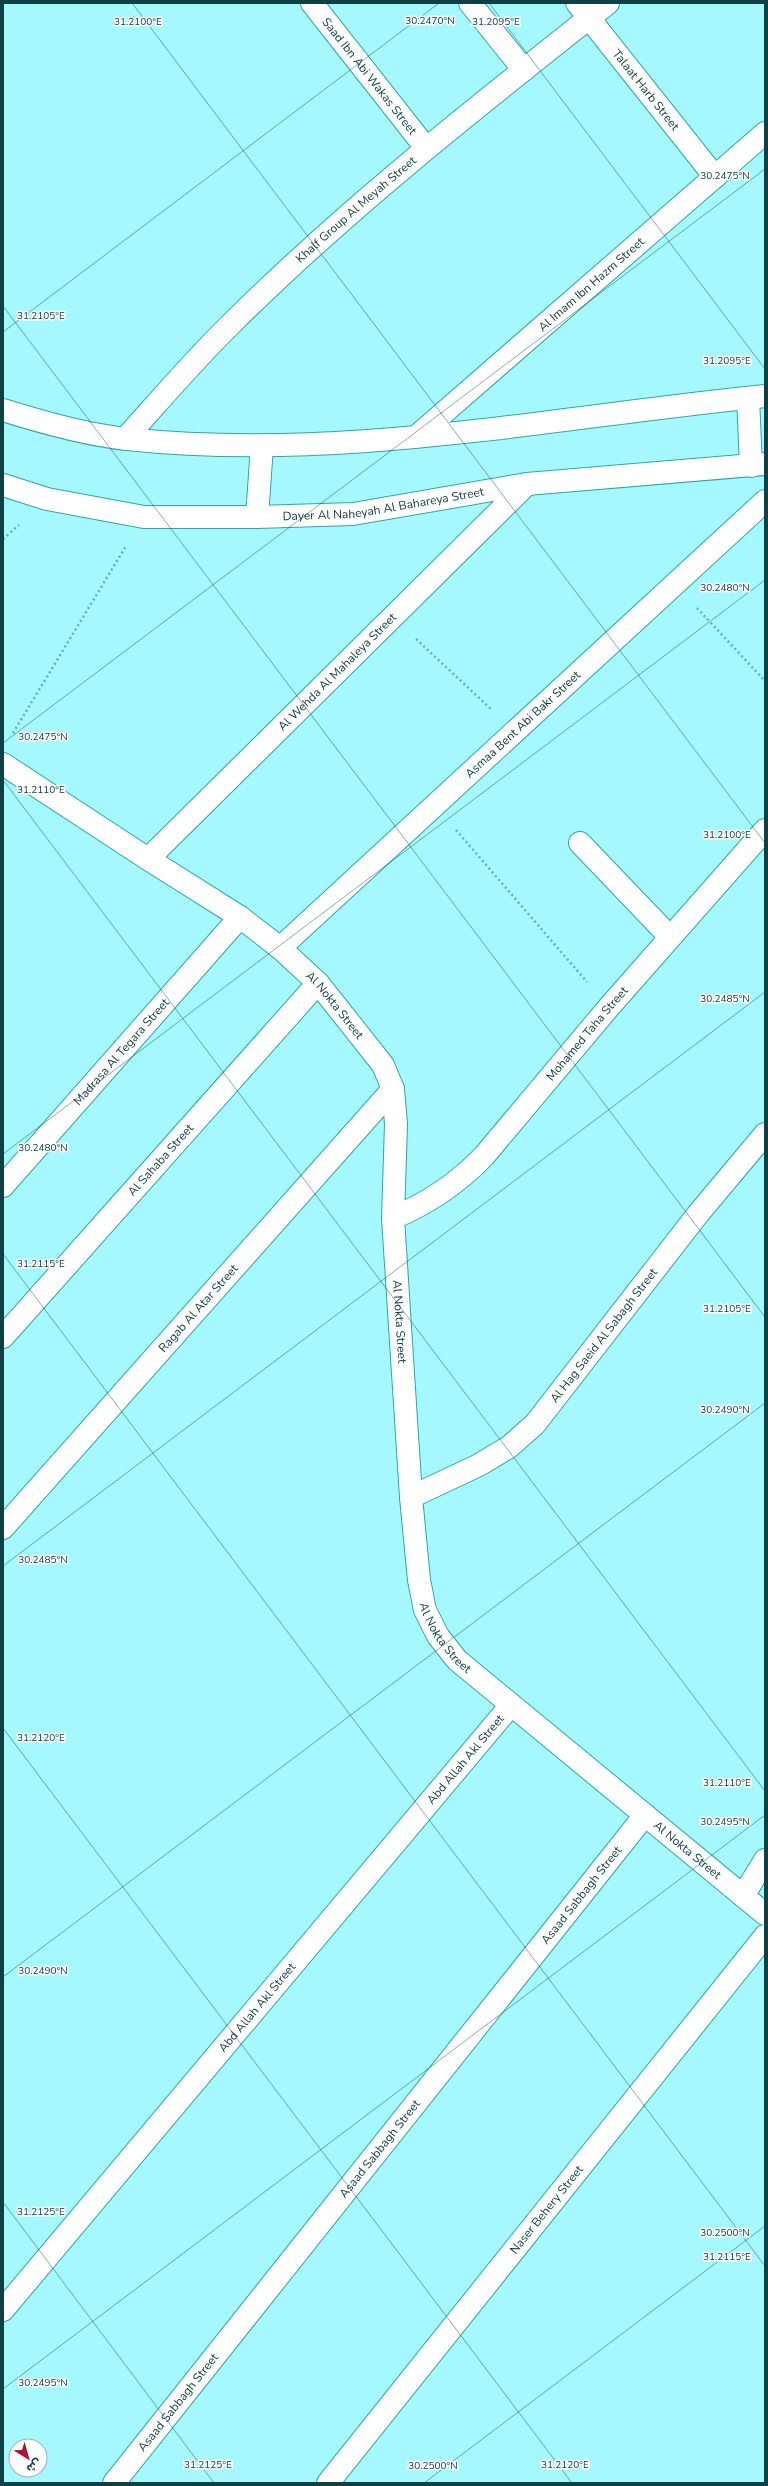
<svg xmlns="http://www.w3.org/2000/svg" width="768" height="2486" viewBox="0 0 768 2486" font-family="'Nunito Sans','Noto Sans Arabic',sans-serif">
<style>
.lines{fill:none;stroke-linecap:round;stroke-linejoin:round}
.minor-casing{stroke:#2ea6ad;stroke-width:24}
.path{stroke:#69afb3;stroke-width:2.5;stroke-dasharray:2 3;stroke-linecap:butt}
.minor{stroke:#fff;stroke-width:22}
.ticks{fill:none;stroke:#0f4043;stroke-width:1;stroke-opacity:0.45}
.labels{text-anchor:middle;stroke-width:3;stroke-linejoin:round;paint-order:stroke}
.street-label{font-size:12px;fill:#0f4043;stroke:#fff}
.ticks-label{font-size:10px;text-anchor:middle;fill:#0f4043;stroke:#fff;stroke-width:3;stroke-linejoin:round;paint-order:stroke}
</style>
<rect width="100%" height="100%" fill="#a5f9fe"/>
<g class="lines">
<g class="minor-casing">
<g id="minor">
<path id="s1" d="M312,3L426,148"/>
<path d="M470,3L524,70"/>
<path id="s2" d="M577,3L715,177"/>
<path d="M748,398L751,466"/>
<path d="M3,410C41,422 88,435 127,439C341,462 553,417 765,396"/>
<path id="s3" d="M417,436L765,133"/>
<path id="s4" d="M125,439C160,400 194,360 232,323C349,207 479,105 608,3"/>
<path id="s5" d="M3,485L47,499L144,517H257L353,514L527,484L765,464"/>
<path d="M257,517L262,446"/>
<path id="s6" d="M3,764L148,859L240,917L280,948L318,983L383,1065L393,1089L396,1124L393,1218L411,1497L419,1580L425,1610L438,1636L457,1660L765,1914"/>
<path d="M580,843L670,937"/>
<path id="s7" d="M148,859L527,484"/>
<path id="s8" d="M280,948L765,501"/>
<path id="s9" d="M3,1186L240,917"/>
<path id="s10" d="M393,1218C429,1203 457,1184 484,1156L609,1007L765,830"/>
<path id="s11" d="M3,1337L318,983"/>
<path id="s12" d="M411,1497L479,1465L509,1447L535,1424L698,1214L765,1134"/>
<path id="s13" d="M3,1528L393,1089"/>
<path d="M743,1896L765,1860"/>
<path id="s14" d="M3,2310L511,1705"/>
<path id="s15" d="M114,2483L645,1815"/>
<path id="s16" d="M328,2483L765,1936"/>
</g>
</g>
<g class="path">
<path d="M3,539L19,525"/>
<path d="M697,608L765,681"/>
<path d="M416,639L491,709"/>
<path d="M13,733L126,546"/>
<path d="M456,830L587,982"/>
</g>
<use href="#minor" class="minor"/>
</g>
<path class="ticks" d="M132,3L765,843M489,3L765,369M3,306L765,1317M3,332L439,3M3,743L765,169M3,780L765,1791M3,1154L765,580M3,1254L765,2266M3,1566L765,992M3,1728L572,2483M3,1977L765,1403M3,2202L214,2483M3,2389L765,1815M424,2483L765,2226"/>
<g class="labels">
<g class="street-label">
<text dy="4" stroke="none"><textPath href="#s1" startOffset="93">Saad Ibn Abi Wakas Street</textPath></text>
<text dy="4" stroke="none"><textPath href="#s2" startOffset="111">Talaat Harb Street</textPath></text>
<text dy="4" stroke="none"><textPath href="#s4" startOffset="326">Khalf Group Al Meyah Street</textPath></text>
<text dy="4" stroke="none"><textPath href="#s3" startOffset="231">Al Imam Ibn Hazm Street</textPath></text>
<text dy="4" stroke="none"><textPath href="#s5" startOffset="385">Dayer Al Naheyah Al Bahareya Street</textPath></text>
<text dy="4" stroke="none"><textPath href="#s7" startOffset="266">Al Wehda Al Mahaleya Street</textPath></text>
<text dy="4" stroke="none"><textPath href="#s8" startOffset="330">Asmaa Bent Abi Bakr Street</textPath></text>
<text dy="4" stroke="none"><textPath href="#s6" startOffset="412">Al Nokta Street</textPath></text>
<text dy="4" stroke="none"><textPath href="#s10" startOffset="271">Mohamed Taha Street</textPath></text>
<text dy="4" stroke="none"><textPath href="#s9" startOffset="179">Madrasa Al Tegara Street</textPath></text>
<text dy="4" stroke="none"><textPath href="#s11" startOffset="237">Al Sahaba Street</textPath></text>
<text dy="4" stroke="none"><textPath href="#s13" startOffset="294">Ragab Al Atar Street</textPath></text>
<text dy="4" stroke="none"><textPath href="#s6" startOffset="748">Al Nokta Street</textPath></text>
<text dy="4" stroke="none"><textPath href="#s12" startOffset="257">Al Hag Saeid Al Sabagh Street</textPath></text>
<text dy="4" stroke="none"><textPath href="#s6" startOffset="1072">Al Nokta Street</textPath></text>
<text dy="4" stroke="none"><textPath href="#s14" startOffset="719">Abd Allah Akl Street</textPath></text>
<text dy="4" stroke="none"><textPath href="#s6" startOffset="1396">Al Nokta Street</textPath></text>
<text dy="4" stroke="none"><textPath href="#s15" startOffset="751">Asaad Sabbagh Street</textPath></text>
<text dy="4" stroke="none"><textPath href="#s14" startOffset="395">Abd Allah Akl Street</textPath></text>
<text dy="4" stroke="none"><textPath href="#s15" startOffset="427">Asaad Sabbagh Street</textPath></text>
<text dy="4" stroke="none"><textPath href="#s16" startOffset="350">Naser Behery Street</textPath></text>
<text dy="4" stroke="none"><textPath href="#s15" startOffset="103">Asaad Sabbagh Street</textPath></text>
</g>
</g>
<g class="ticks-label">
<text x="430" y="24">30.2470°N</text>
<text x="138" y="25">31.2100°E</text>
<text x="496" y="25">31.2095°E</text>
<text x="725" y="179">30.2475°N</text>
<text x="41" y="319">31.2105°E</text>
<text x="727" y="364">31.2095°E</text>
<text x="725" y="591">30.2480°N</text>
<text x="43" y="740">30.2475°N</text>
<text x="41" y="793">31.2110°E</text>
<text x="727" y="838">31.2100°E</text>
<text x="725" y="1002">30.2485°N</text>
<text x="43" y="1151">30.2480°N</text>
<text x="41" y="1267">31.2115°E</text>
<text x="727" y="1312">31.2105°E</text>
<text x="725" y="1413">30.2490°N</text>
<text x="43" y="1563">30.2485°N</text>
<text x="41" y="1741">31.2120°E</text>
<text x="727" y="1786">31.2110°E</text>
<text x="725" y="1825">30.2495°N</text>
<text x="43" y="1974">30.2490°N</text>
<text x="41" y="2215">31.2125°E</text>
<text x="725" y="2236">30.2500°N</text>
<text x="727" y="2260">31.2115°E</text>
<text x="43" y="2386">30.2495°N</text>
<text x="208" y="2468">31.2125°E</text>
<text x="565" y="2468">31.2120°E</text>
<text x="433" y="2469">30.2500°N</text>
</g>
<rect width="768" height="2486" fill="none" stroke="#0f4043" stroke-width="8"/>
<g transform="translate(28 2458) rotate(143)"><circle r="19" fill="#ffffff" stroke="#9fb3b4"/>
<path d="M0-3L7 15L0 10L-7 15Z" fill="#aa142e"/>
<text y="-6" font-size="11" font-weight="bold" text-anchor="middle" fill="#0f4043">ش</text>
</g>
</svg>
